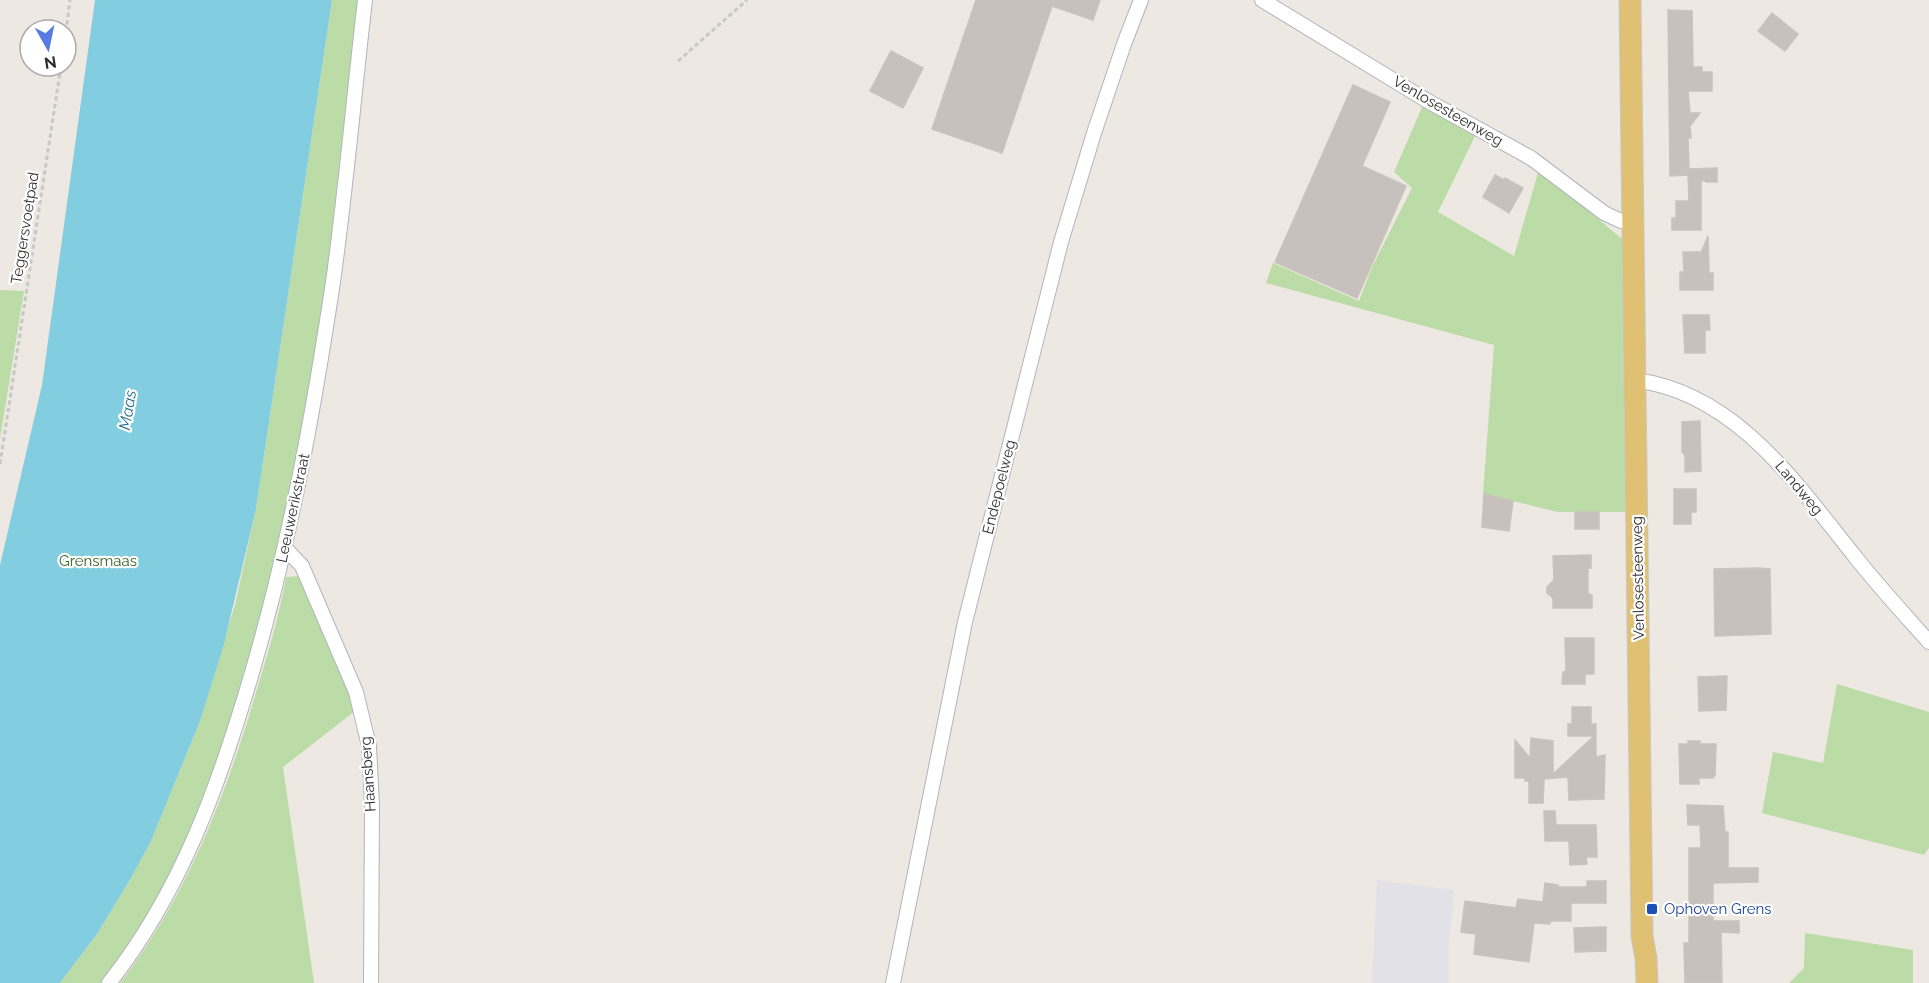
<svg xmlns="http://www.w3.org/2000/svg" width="1929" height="983" viewBox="0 0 1929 983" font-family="Raleway,sans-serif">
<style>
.industrial{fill:#e2e1e7}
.green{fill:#bbdca6}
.water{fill:#83cde0}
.building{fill:#c6c1bd;stroke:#c8c3bb;stroke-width:1.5}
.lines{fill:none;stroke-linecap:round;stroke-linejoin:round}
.street-casing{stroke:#b2b4bc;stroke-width:16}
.primary-casing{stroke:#c8c8c8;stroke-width:23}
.path{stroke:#c8c8c8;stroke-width:3;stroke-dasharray:4.5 3;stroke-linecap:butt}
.street{stroke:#fff;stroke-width:14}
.primary{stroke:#e0c174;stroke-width:21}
.transit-dot{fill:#1a4fb4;stroke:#fff;stroke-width:2}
.labels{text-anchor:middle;stroke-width:4.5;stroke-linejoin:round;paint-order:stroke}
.street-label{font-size:15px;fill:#2d2d2d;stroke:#fff}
.park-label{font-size:15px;fill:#356325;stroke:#fff}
.transit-label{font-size:15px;fill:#164399;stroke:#fff;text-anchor:start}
.water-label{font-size:16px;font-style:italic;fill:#1f6f8f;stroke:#fff}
</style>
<rect width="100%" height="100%" fill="#ede8e2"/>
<path class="industrial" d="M1377,880L1454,890L1449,944V983H1372Z"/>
<g class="green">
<path d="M332,0H362L337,219L318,343L284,532L232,726L203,809L148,921L103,983H60L97,934L131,878L151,841L200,721L235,605L256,509Z"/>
<path d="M1423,105L1475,136L1438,212L1514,256L1539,169L1622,239L1626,512H1558L1483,494L1494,345L1266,283L1273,263L1359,301L1372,267L1412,188L1394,172Z"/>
<path d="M0,290L24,291L0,439Z"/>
<path d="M300,576L325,622L355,711L283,767L314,983H120C186,898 225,798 255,696C267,657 279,617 286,577Z"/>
<path d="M1837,684L1929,712V848L1924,855L1762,813L1773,752L1823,763Z"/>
<path d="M1805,933L1913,950V983H1789L1804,968Z"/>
</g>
<path class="water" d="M95,0H332L256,509L224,644L200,721L151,841L131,878L97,934L60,983H0V565L42,385Z"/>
<g class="building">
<path d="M976,0H1100L1093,20L1052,6L1002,153L932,129Z"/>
<path d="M1668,10L1692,11L1693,67H1702V72H1712V91H1688L1690,113H1700L1690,126L1691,138H1688L1689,169L1717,168V182H1707L1701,180V230H1672V218H1676V201H1689L1688,175L1670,176Z"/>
<path d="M1772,13L1798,34L1785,51L1758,31Z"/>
<path d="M891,51L923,68L903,108L870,91Z"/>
<path d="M1353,85L1390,102L1362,166L1406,186L1357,298L1275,262Z"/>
<path d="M1495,175L1504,180L1505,178L1523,188L1509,213L1483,197Z"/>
<path d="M1708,236L1709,273H1713V290H1680V272H1684L1683,252H1700V255Z"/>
<path d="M1683,315H1709L1710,330H1705V353H1685Z"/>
<path d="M1700,421L1701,471L1685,472V455L1682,452V422Z"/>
<path d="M1674,489H1696V512H1691V524H1674Z"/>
<path d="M1484,494L1513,501L1509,531L1482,527Z"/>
<rect x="1575" y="512" width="24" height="17"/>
<path d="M1591,555V568H1588V594L1592,595V608H1553V598L1547,593V587L1554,580L1553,556Z"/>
<path d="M1758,568L1770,569L1771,634L1715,636L1714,569Z"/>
<path d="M1565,638H1594V674H1585V684H1562L1563,672L1566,671Z"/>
<path d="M1727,676L1726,710L1699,711L1698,677Z"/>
<path d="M1572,707H1591V724H1596V757L1605,755L1604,799L1569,800L1568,777L1544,779L1543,803H1529V781H1525V778H1515V740L1530,758L1531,738L1553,741V774L1594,736H1568V724H1572Z"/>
<path d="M1688,741H1700V744H1716L1715,776H1713V778H1699V784H1680L1679,744H1688Z"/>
<path d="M1687,805L1723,806L1725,832H1728V868H1758V882L1713,883V921H1739V933L1721,932L1722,983H1685L1684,943H1689V848H1701L1700,825H1688Z"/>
<path d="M1544,811H1555L1556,825H1596L1597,857H1586L1587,864L1570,865L1569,841H1545Z"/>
<path d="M1587,881H1606V903H1571V921H1550V924L1534,923L1529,962L1474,954L1476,934L1461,932L1465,901L1516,908L1518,899L1543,902L1545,883L1558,885V887H1587Z"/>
<path d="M1606,927V951L1575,952L1574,928Z"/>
</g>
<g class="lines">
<g class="street-casing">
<g id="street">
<path d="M1262,0L1426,100L1531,158L1604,213L1621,221L1633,220"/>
<path d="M1635,380C1737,393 1798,486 1857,559C1880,588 1905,615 1929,642"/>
<path d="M285,548L302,566L356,692L369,746L372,805L371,983"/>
<path d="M109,983C181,892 219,785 251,676C289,547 313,415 333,282C346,189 354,94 365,0"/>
<path d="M893,983L965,622L1061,242L1094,133L1124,44L1141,0"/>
</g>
</g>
<g class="primary-casing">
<path id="primary" d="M1630,0L1642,936L1646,958L1647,983"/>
</g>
<g class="path">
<path d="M66,32L70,0"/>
<path d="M678,61L747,0"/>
<path d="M0,464L61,66"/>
</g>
<use href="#street" class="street"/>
<use href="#primary" class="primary"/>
</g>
<rect class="transit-dot" x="1646" y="903" width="12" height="12" rx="3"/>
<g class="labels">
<g class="street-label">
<text transform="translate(1448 111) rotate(30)" y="5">Venlosesteenweg</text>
<text transform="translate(25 228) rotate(-81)" y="5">Teggersvoetpad</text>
<text transform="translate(999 487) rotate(-76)" y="5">Endepoelweg</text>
<text transform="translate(1799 488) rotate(50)" y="5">Landweg</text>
<text transform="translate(293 508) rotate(-78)" y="5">Leeuwerikstraat</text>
<text transform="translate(1638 578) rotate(-91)" y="5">Venlosesteenweg</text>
<text transform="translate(368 774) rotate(-94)" y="5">Haansberg</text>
</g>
<g class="park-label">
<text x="98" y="566">Grensmaas</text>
</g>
<g class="transit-label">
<text x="1664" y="914">Ophoven Grens</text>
</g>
<g class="water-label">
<text transform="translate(127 410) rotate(-81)" y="6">Maas</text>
</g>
</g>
<g transform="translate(48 48) rotate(171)"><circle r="28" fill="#ffffff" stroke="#ababab" stroke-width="1.5"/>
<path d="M0-4.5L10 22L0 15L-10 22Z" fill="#587ae4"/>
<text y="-9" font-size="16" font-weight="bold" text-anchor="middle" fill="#2d2d2d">N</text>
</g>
</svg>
